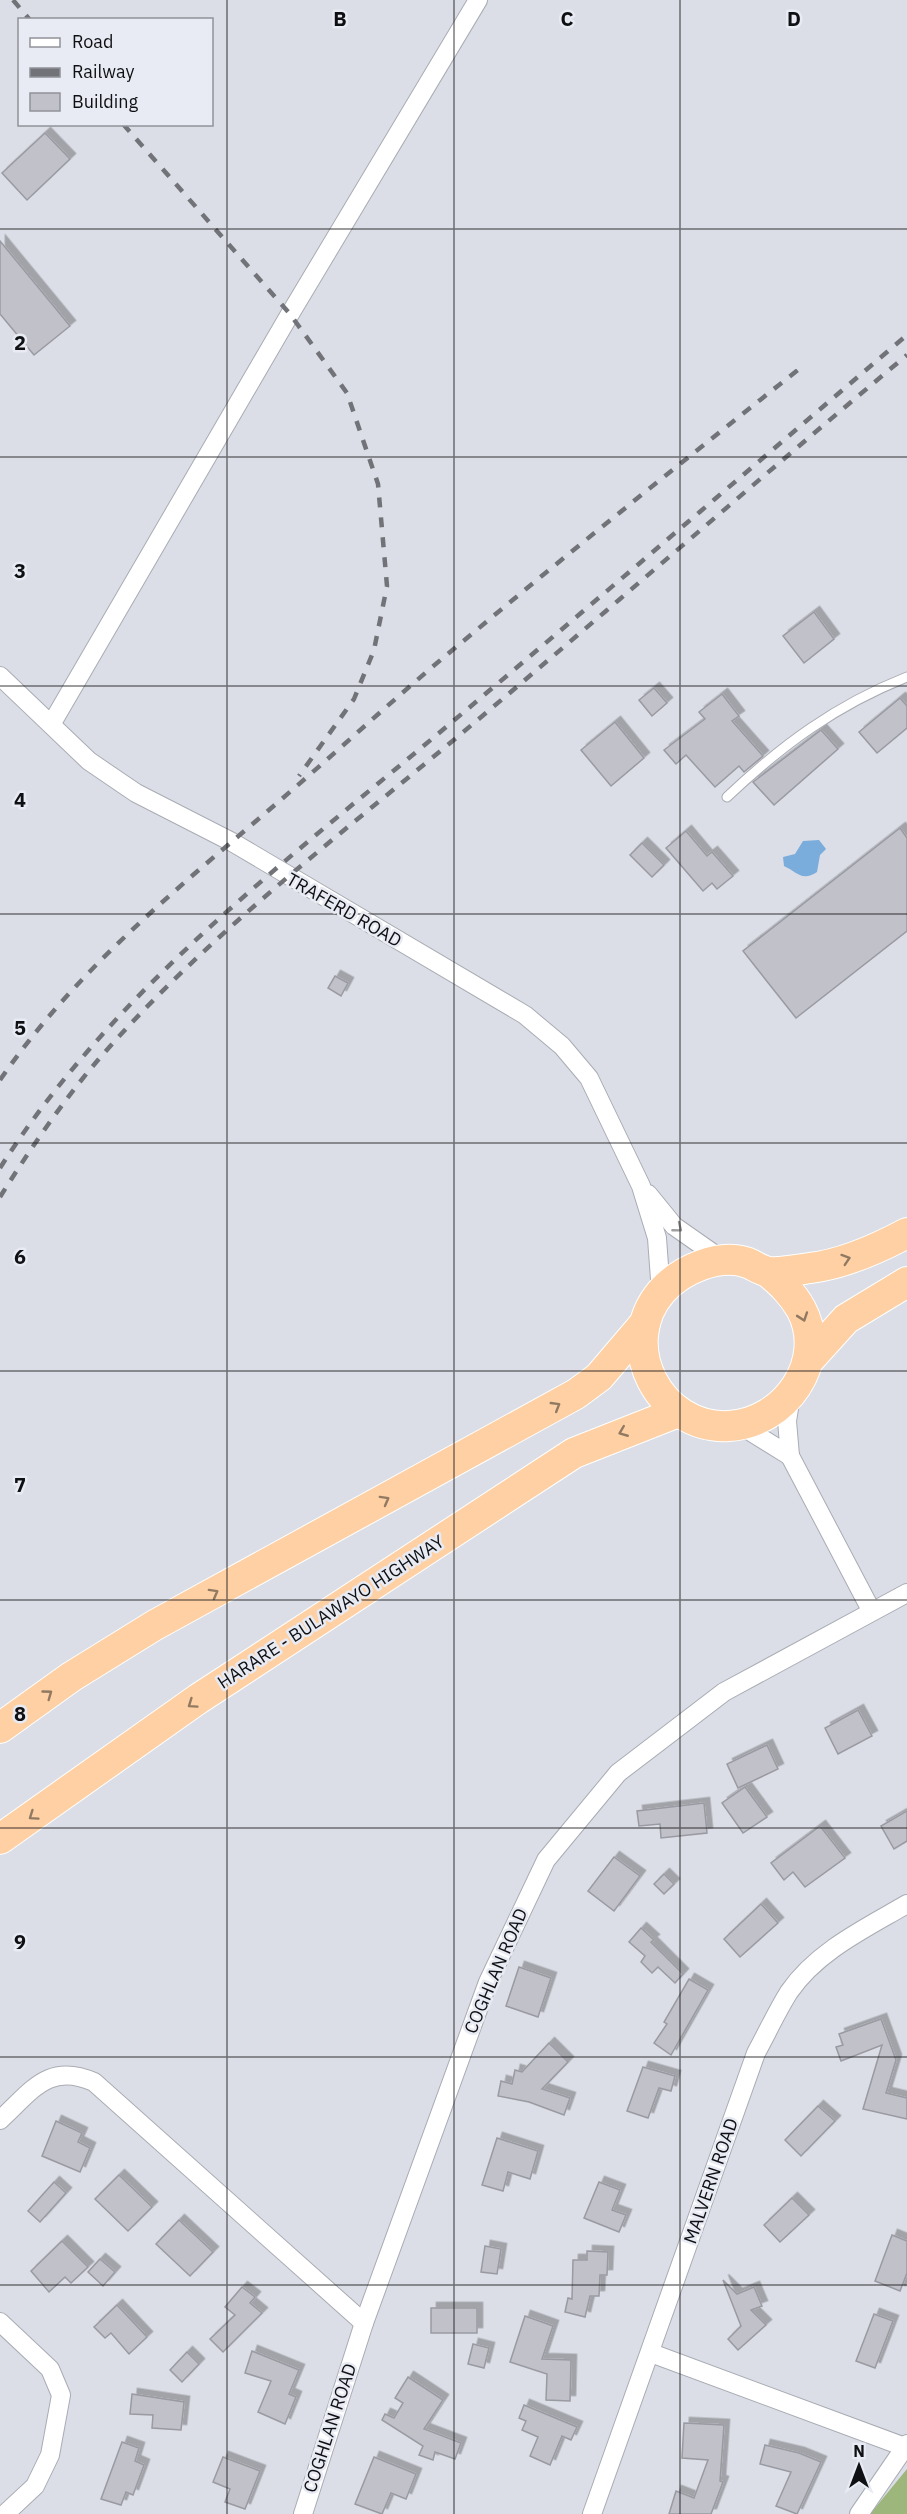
<svg xmlns="http://www.w3.org/2000/svg" width="907" height="2514" viewBox="0 0 907 2514" font-family="'IBM Plex Sans',sans-serif">
<style>
.green{fill:#9db67b}
.water{fill:#7aacdc}
.building{fill:#c0c1c9;stroke:#9a9aa2;stroke-width:1.5;filter:url(#shadow)}
.lines{fill:none;stroke-linecap:round;stroke-linejoin:round}
.service-casing{stroke:#a9acb4;stroke-width:11}
.minor-casing{stroke:#a9acb4;stroke-width:20}
.trunk-casing{stroke:#fff;stroke-width:32}
.service{stroke:#fff;stroke-width:9}
.minor{stroke:#fff;stroke-width:18}
.trunk{stroke:#fed0a3;stroke-width:30}
.rail{stroke:#717378;stroke-width:4.5;stroke-dasharray:10 10;stroke-linecap:butt}
.oneway{stroke:#9f9fa1}
.oneway2{stroke:#927a62}
.grid{fill:none;stroke:#0f1013;stroke-width:1.5;stroke-opacity:0.55}
.labels{text-anchor:middle;stroke-width:5;stroke-linejoin:round;paint-order:stroke}
.street-label{font-size:18px;fill:#0f1013;stroke:#e8ebf3}
.grid-label{font-size:20px;text-anchor:middle;font-weight:bold;fill:#0f1013;stroke:#e8ebf3;stroke-width:5;stroke-linejoin:round;paint-order:stroke}
</style>
<defs>
<filter id="shadow"><feDropShadow dx="5.5" dy="-5.5" stdDeviation="0" flood-color="#0004"/></filter>
</defs>
<rect width="100%" height="100%" fill="#dbdee6"/>
<path class="green" d="M907,2469V2514H870Z"/>
<path class="water" d="M819,840L826,849L820,855L817,872C802,882 797,872 784,866L783,857L795,854L803,841Z"/>
<g class="building">
<path d="M45,133L70,159L27,200L2,173Z"/>
<path d="M0,241L70,326L34,355L0,314Z"/>
<path d="M814,612L834,639L804,663L783,636Z"/>
<path d="M654,688L667,703L652,716L639,700Z"/>
<path d="M722,694L739,716L732,721L763,756L744,772L739,766L715,787L686,755L676,764L664,750L705,719L699,712Z"/>
<path d="M900,698L907,706V728L877,753L859,732Z"/>
<path d="M615,722L644,758L611,786L581,750Z"/>
<path d="M821,730L838,749L774,805L753,782Z"/>
<path d="M900,828L907,838V931L796,1018L743,951Z"/>
<path d="M686,831L707,856L712,852L733,876L717,889L712,883L703,891L666,848Z"/>
<path d="M642,843L664,865L652,877L630,855Z"/>
<path d="M335,976L348,983L341,996L328,988Z"/>
<path d="M858,1710L872,1736L838,1754L825,1728Z"/>
<path d="M767,1745L778,1769L738,1788L727,1764Z"/>
<path d="M745,1787L767,1817L743,1833L722,1803Z"/>
<path d="M704,1803L707,1833L661,1838L660,1824L639,1826L637,1811Z"/>
<path d="M907,1811V1841L894,1849L881,1826Z"/>
<path d="M820,1826L845,1858L805,1887L793,1872L784,1880L771,1863Z"/>
<path d="M614,1857L640,1876L614,1911L588,1891Z"/>
<path d="M664,1874L674,1884L664,1894L654,1884Z"/>
<path d="M761,1904L778,1923L740,1957L724,1939Z"/>
<path d="M641,1928L654,1940L651,1942L683,1974L675,1983L658,1967L652,1973L641,1962L645,1956L629,1942Z"/>
<path d="M519,1967L551,1978L538,2017L506,2006Z"/>
<path d="M689,1979L708,1990L671,2055L654,2043L667,2024L664,2022Z"/>
<path d="M881,2019L896,2060L886,2093L907,2098V2119L863,2109L882,2045L841,2061L836,2047L843,2045L839,2034Z"/>
<path d="M549,2043L568,2062L542,2089L570,2098L564,2115L529,2102L498,2096L501,2081L512,2084L515,2070L522,2072Z"/>
<path d="M643,2067L675,2076L671,2091L659,2088L648,2118L627,2111Z"/>
<path d="M818,2106L835,2121L801,2156L785,2140Z"/>
<path d="M56,2121L82,2133L78,2142L90,2148L80,2172L42,2156Z"/>
<path d="M497,2138L538,2151L530,2179L508,2172L503,2191L482,2185Z"/>
<path d="M119,2175L152,2207L128,2231L95,2199Z"/>
<path d="M54,2182L66,2193L40,2222L28,2211Z"/>
<path d="M599,2182L620,2190L612,2210L626,2215L619,2232L584,2218Z"/>
<path d="M792,2198L809,2215L780,2242L764,2225Z"/>
<path d="M179,2220L213,2252L190,2276L156,2244Z"/>
<path d="M892,2235L907,2241V2273L900,2291L875,2281Z"/>
<path d="M62,2241L88,2267L71,2283L65,2277L49,2292L31,2271Z"/>
<path d="M485,2246L501,2249L497,2274L481,2272Z"/>
<path d="M587,2251L608,2252L607,2275H600L599,2296H590L585,2317L565,2312L568,2298L572,2299L573,2260H587Z"/>
<path d="M100,2259L115,2272L103,2286L88,2272Z"/>
<path d="M723,2280L737,2294L754,2287L762,2306L751,2310L766,2325L738,2350L728,2339L741,2326Z"/>
<path d="M242,2287L255,2297L250,2303L262,2313L223,2352L210,2339L235,2315L225,2307Z"/>
<path d="M117,2305L147,2337L129,2354L111,2333L105,2338L94,2327Z"/>
<rect x="431" y="2308" width="46" height="25"/>
<path d="M874,2314L893,2321L875,2368L856,2361Z"/>
<path d="M525,2316L553,2326L542,2359L571,2360L570,2401L546,2400L547,2374L510,2362Z"/>
<path d="M473,2344L489,2348L484,2368L468,2364Z"/>
<path d="M252,2351L299,2370L289,2394L296,2397L285,2424L258,2412L271,2381L245,2373Z"/>
<path d="M187,2352L199,2364L182,2382L170,2370Z"/>
<path d="M408,2377L443,2400L424,2429L461,2443L455,2459L435,2452L433,2460L419,2455L423,2446L382,2420L385,2414L394,2418L403,2403L395,2398Z"/>
<path d="M132,2394L184,2402L181,2430L152,2428L153,2415L130,2414Z"/>
<path d="M524,2405L577,2427L571,2440L562,2436L550,2465L530,2456L538,2437L522,2430L526,2421L519,2418Z"/>
<path d="M684,2423L724,2425L720,2481L723,2482L711,2514H669L676,2491L694,2498L708,2460L682,2458Z"/>
<path d="M122,2442L139,2448L135,2461L144,2465L133,2495L126,2492L121,2505L101,2499Z"/>
<path d="M765,2445L799,2453L821,2462L797,2514L776,2506L791,2472L760,2464Z"/>
<path d="M223,2457L260,2471L245,2509L225,2502L230,2489L213,2482Z"/>
<path d="M374,2457L416,2474L406,2499L391,2493L382,2514L355,2504Z"/>
</g>
<g class="lines">
<g class="service-casing">
<path id="service" d="M727,797C782,745 836,705 907,677"/>
</g>
<g class="minor-casing">
<g id="minor">
<path d="M0,676L89,761L136,793L232,842L525,1015L562,1046L589,1078L641,1186L657,1238L661,1293"/>
<path d="M52,723L290,314L478,0"/>
<path d="M648,1194L674,1226L724,1261"/>
<path d="M740,1425L790,1456L787,1421L791,1396"/>
<path d="M790,1456L871,1610"/>
<path d="M0,2120C32,2091 48,2062 94,2082L364,2323"/>
<path d="M0,2322L50,2369L61,2395L50,2455L35,2486L5,2514"/>
<path d="M651,2353L905,2447L907,2444"/>
<path d="M303,2514L364,2323L488,1982L546,1860L618,1773L724,1692L907,1593"/>
<path d="M592,2514L756,2053C767,2033 777,2011 789,1992C817,1951 866,1928 907,1904"/>
<path d="M859,2514L905,2447"/>
</g>
</g>
<g class="trunk-casing">
<g id="trunk">
<path d="M768,1272C781,1283 792,1293 801,1309C829,1361 785,1423 729,1426C660,1430 615,1345 662,1291C682,1269 719,1253 748,1263C755,1266 762,1271 769,1272C781,1273 797,1270 810,1268C844,1264 877,1249 907,1233"/>
<path d="M808,1361L846,1319L907,1282"/>
<path d="M0,1728L71,1677L155,1625L576,1394L599,1377L645,1323"/>
<path d="M0,1839L198,1699L574,1453L678,1412"/>
</g>
</g>
<use href="#service" class="service"/>
<use href="#minor" class="minor"/>
<use href="#trunk" class="trunk"/>
<g class="rail">
<path d="M13,0L30,20"/>
<path d="M123,124L290,314L347,393L378,484L387,586L374,650L354,699L299,776"/>
<path d="M0,1080C79,965 187,881 291,791C350,740 407,687 467,638C578,545 691,455 804,365"/>
<path d="M0,1168C112,992 280,866 439,733C596,601 751,468 907,335"/>
<path d="M0,1197C29,1151 62,1102 98,1060C207,934 347,830 474,723C619,601 762,476 907,355"/>
</g>
</g>
<defs><path id="oneway-chevron" d="M-2-3.5L2.5 0L-2 3.5" fill="none" stroke-width="1.6" stroke-linecap="round" stroke-linejoin="round" transform="scale(1.5)"/></defs>
<use class="oneway" href="#oneway-chevron" transform="translate(678 1228) rotate(39)"/>
<g class="oneway2">
<use href="#oneway-chevron" transform="translate(846 1259) rotate(-18)"/>
<use href="#oneway-chevron" transform="translate(803 1317) rotate(71)"/>
<use href="#oneway-chevron" transform="translate(556 1406) rotate(-31)"/>
<use href="#oneway-chevron" transform="translate(623 1432) rotate(158)"/>
<use href="#oneway-chevron" transform="translate(385 1500) rotate(-29)"/>
<use href="#oneway-chevron" transform="translate(214 1593) rotate(-29)"/>
<use href="#oneway-chevron" transform="translate(48 1694) rotate(-36)"/>
<use href="#oneway-chevron" transform="translate(192 1704) rotate(145)"/>
<use href="#oneway-chevron" transform="translate(33 1816) rotate(145)"/>
</g>
<path class="grid" d="M227,0V2514M454,0V2514M680,0V2514M0,229H907M0,457H907M0,686H907M0,914H907M0,1143H907M0,1371H907M0,1600H907M0,1828H907M0,2057H907M0,2285H907"/>
<g class="labels">
<g class="street-label">
<text transform="translate(344 910) rotate(30)" y="6">TRAFERD ROAD</text>
<text transform="translate(331 1612) rotate(-33)" y="6">HARARE - BULAWAYO HIGHWAY</text>
<text transform="translate(496 1971) rotate(-67)" y="6">COGHLAN ROAD</text>
<text transform="translate(711 2181) rotate(-71)" y="6">MALVERN ROAD</text>
<text transform="translate(330 2428) rotate(-72)" y="6">COGHLAN ROAD</text>
</g>
</g>
<g class="grid-label">
<text x="340" y="26">B</text>
<text x="567" y="26">C</text>
<text x="794" y="26">D</text>
<text x="20" y="350">2</text>
<text x="20" y="578">3</text>
<text x="20" y="807">4</text>
<text x="20" y="1035">5</text>
<text x="20" y="1264">6</text>
<text x="20" y="1492">7</text>
<text x="20" y="1721">8</text>
<text x="20" y="1949">9</text>
</g>
<rect x="18" y="18" width="195" height="108" fill="#e8ebf3" stroke="#919399" stroke-width="1.5"/>
<rect x="30" y="38" width="30" height="9" fill="#ffffff" stroke="#919399" stroke-width="1.5"/>
<text x="72" y="48" font-size="18" fill="#0f1013">Road</text>
<rect x="30" y="68" width="30" height="9" fill="#717378" stroke="#919399" stroke-width="1.5"/>
<text x="72" y="78" font-size="18" fill="#0f1013">Railway</text>
<rect x="30" y="93" width="30" height="18" fill="#c0c1c9" stroke="#919399" stroke-width="1.5"/>
<text x="72" y="108" font-size="18" fill="#0f1013">Building</text>
<g transform="translate(859 2466)" stroke="#e8ebf3" stroke-width="4.5" paint-order="stroke">
<path d="M0-4.5L10 22L0 15L-10 22Z" fill="#0f1013"/>
<text y="-9" font-size="16" font-weight="bold" text-anchor="middle" fill="#0f1013">N</text>
</g>
</svg>
